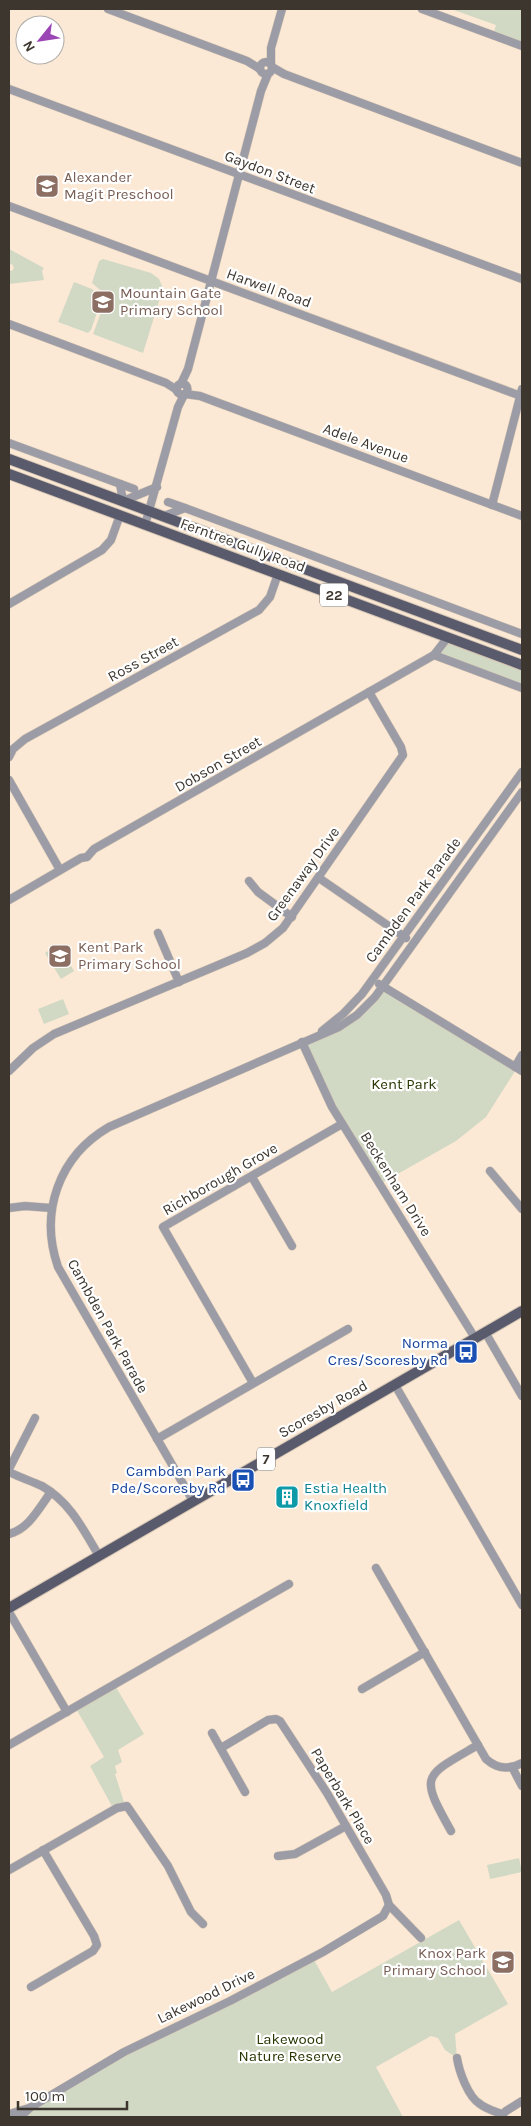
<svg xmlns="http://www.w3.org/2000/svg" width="531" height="2126" viewBox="0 0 531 2126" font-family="Karla,sans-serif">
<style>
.green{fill:#d1d9c4}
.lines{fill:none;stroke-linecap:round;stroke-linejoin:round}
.minor-casing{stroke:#d5c5b4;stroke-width:9}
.major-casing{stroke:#d5c5b4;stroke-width:12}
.minor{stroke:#9b9ca6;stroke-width:8}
.major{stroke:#595a6c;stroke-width:10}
.labels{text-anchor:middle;stroke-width:4.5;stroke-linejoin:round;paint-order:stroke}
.shield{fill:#fff;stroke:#77726d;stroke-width:1}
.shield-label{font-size:14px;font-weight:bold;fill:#3d362e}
.street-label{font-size:15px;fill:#3d362e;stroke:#fff}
.education-label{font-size:15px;fill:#785e54;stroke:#fff;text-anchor:start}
.park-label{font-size:15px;fill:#263600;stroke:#fff}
.transit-label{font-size:15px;fill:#164399;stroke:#fff;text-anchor:end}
.culture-label{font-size:15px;fill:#0d838f;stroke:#fff;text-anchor:start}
</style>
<rect width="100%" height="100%" fill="#fbe9d5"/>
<g class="green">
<path d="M451,9H522V46L493,35L496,25Z"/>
<path d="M9,249L44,268L42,271L44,280L9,284V270L12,271L14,268L12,264L9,265Z"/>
<path d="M103,259L151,273L159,279L163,288L143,353L93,334L107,296L92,283L99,261Z"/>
<path d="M74,282L92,289L102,298L91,330L88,333L58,322Z"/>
<path d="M448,637L522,665V688L434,655Z"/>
<path d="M58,945L74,971L61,979L45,953Z"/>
<path d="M383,986L517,1068L486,1117L456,1141L380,1184L342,1124L302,1042L339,1027Z"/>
<path d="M63,999L69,1014L44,1024L38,1009Z"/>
<path d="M114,1684L144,1734L118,1750L122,1762L115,1766L117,1773L115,1774L125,1805L114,1810L90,1766L104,1757L75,1707Z"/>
<path d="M519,1858L522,1872L490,1879L487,1865Z"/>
<path d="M459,1920L508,2004L455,2034L457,2058L445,2050L438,2038L431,2036L376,2067L403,2117H20L98,2067L313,1958L332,1992Z"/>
</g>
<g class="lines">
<g class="minor-casing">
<g id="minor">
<path d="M108,9L247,61L260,69"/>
<path d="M422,9L522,46"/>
<circle cx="266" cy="68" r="6"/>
<path d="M271,64V48L282,9"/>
<path d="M272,67L284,74L522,163"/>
<path d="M9,89L522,279"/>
<path d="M9,206L521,396"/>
<path d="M9,324L166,383L177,390"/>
<circle cx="182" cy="389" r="5.5"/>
<path d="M181,384L188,369L261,91L268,74"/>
<path d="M185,394L200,396L522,516"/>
<path d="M9,443L134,489"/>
<path d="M120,484L123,501L157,487"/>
<path d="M168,502L185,508"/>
<path d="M492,505L522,389"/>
<path d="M164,516L185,508L522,634"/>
<path d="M145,525L178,407L184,395"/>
<path d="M9,604L102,550L111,540L120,515"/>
<path d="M434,655L522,688"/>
<path d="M9,757L13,749L25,739L259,610L270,597L278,574"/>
<path d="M9,780L60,870"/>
<path d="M319,878L406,938"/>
<path d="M249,881L258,892L292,917"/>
<path d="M9,900L81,858L87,857L94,849L434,655L448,637"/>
<path d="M158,933L179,982"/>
<path d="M379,984L522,1071"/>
<path d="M322,1031L343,1014L362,994L522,772"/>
<path d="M302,1042L332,1107L475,1338"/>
<path d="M515,1067L522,1055"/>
<path d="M9,1071L33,1048L54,1034L247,953L265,943L283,928L403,755L401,747L369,692"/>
<path d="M490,1171L522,1209"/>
<path d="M252,1177L292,1246"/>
<path d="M9,1208L25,1206L51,1208"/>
<path d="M485,1332L522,1396"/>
<path d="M253,1383L163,1227L342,1124"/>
<path d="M395,1385L522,1605"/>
<path d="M157,1439L348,1329"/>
<path d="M9,1469L35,1418"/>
<path d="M9,1472C19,1477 31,1481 42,1486C70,1502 83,1529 99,1556"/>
<path d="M193,1501L58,1267C39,1212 59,1156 109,1127L339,1027L357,1015L375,997L522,792"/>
<path d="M9,1534C29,1529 39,1508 51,1492"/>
<path d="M376,1568L486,1759C497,1769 509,1770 522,1763"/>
<path d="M9,1612L67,1712"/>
<path d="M362,1689L425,1652"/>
<path d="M212,1733L245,1792"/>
<path d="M9,1745L289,1584"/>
<path d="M221,1748L268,1720L276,1719L280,1721L327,1793L386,1895L389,1905L421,1938"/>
<path d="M512,1767L522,1786"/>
<path d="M451,1831C419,1774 423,1777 478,1745"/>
<path d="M278,1856L295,1854L346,1826"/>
<path d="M9,1870L117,1808L127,1806L168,1866L191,1912L203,1924"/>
<path d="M31,1987L93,1951L97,1945L94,1936L43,1850"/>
<path d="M457,2058C459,2071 468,2097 480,2104C486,2109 494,2111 502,2114"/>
<path d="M9,2114L29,2108"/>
<path d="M20,2117L31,2107L124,2052L230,2001L323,1952L383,1916L389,1905"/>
<path d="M500,2117L506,2111L522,2101"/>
</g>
</g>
<g class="major-casing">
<g id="major">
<path d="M9,459L522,650"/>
<path d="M9,474L522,665"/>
<path d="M9,1608L522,1311"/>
</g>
</g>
<use href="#minor" class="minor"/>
<use href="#major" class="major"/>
</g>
<defs>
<g id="school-square" transform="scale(1.25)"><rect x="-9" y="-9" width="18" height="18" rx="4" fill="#8d6e63" stroke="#fff"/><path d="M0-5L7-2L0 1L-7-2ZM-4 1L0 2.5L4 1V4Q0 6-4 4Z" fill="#fff"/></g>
<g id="bus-square" transform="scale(1.25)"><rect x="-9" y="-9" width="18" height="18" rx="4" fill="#1a4fb4" stroke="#fff"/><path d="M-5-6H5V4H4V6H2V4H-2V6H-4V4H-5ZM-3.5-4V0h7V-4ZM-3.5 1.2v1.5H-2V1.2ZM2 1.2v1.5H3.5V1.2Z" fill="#fff"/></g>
<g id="building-square" transform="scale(1.25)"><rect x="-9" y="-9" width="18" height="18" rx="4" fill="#0f9aa8" stroke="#fff"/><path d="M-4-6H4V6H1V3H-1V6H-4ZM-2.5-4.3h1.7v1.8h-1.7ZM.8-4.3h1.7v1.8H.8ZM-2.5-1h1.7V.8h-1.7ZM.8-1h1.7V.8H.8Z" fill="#fff"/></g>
</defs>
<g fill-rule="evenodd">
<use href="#school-square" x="47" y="186"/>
<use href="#school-square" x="103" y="302"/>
<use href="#school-square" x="60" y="956"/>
<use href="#bus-square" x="466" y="1352"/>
<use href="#bus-square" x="243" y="1480"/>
<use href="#building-square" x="287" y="1497"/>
<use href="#school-square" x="503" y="1962"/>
</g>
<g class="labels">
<g class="shield">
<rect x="320" y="583.5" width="28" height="23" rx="4"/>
<rect x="257" y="1447.5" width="18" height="23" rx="4"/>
</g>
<g class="shield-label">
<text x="334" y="600">22</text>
<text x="266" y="1464">7</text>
</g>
<g class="street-label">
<text transform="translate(270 172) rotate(21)" y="5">Gaydon Street</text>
<text transform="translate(269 288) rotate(20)" y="5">Harwell Road</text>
<text transform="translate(366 443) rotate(20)" y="5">Adele Avenue</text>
<text transform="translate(243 545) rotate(20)" y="5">Ferntree Gully Road</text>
<text transform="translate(143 659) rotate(-29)" y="5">Ross Street</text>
<text transform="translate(218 764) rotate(-30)" y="5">Dobson Street</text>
<text transform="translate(303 874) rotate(-54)" y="5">Greenaway Drive</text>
<text transform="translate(413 900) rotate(-54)" y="5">Cambden Park Parade</text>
<text transform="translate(220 1179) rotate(-30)" y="5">Richborough Grove</text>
<text transform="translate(396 1184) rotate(58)" y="5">Beckenham Drive</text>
<text transform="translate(108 1326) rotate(61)" y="5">Cambden Park Parade</text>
<text transform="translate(323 1409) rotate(-30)" y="5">Scoresby Road</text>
<text transform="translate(343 1796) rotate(59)" y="5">Paperbark Place</text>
<text transform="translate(206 1996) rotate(-26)" y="5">Lakewood Drive</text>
</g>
<g class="education-label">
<text x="64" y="182">Alexander<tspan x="64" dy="17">Magit Preschool</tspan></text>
<text x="120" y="298">Mountain Gate<tspan x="120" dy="17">Primary School</tspan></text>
<text x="78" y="952">Kent Park<tspan x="78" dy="17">Primary School</tspan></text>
<text x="486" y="1958" text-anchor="end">Knox Park<tspan x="486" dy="17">Primary School</tspan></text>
</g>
<g class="park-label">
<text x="404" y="1089">Kent Park</text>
<text x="290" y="2044">Lakewood<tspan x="290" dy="17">Nature Reserve</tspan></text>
</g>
<g class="transit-label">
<text x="448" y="1348">Norma<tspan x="448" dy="17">Cres/Scoresby Rd</tspan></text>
<text x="226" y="1476">Cambden Park<tspan x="226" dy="17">Pde/Scoresby Rd</tspan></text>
</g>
<g class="culture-label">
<text x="304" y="1493">Estia Health<tspan x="304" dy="17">Knoxfield</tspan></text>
</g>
</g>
<rect width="531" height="2126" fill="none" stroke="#3d362e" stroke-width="20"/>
<g transform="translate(40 40) rotate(240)"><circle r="24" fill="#ffffff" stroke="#b1afab"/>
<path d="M0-4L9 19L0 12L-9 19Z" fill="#9a46b5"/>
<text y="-8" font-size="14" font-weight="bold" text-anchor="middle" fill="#3d362e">N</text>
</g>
<path d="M18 2101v8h109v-8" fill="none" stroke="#3d362e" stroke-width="2.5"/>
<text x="25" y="2101" font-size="15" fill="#3d362e" stroke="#ffffff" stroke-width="4" paint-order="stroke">100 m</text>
</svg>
